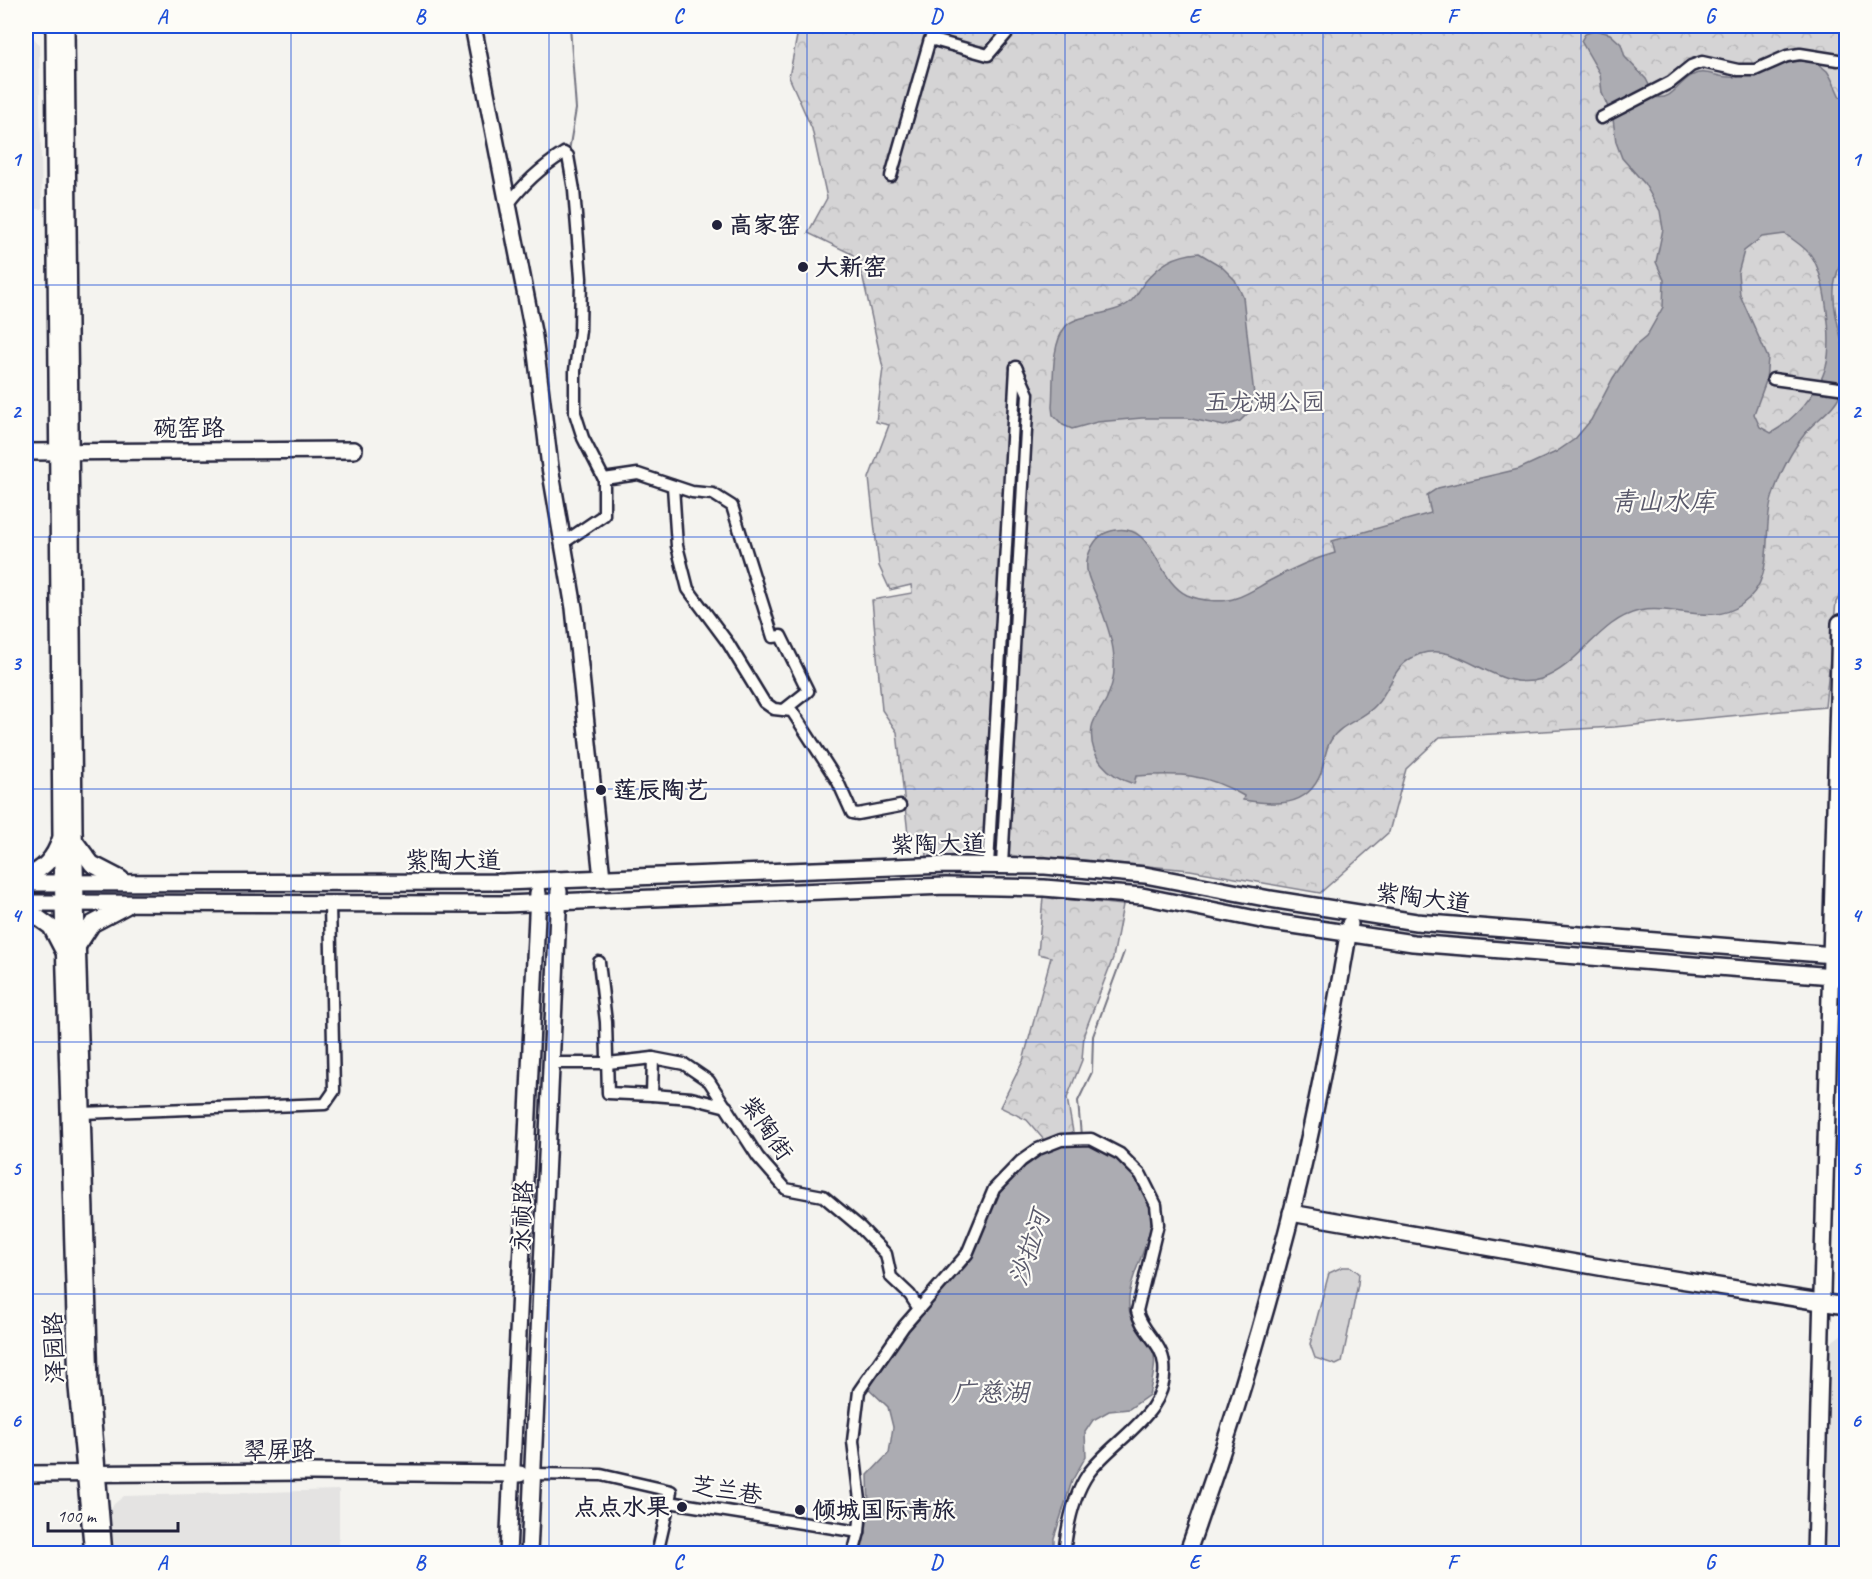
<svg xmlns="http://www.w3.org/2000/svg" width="1872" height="1579" viewBox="0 0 1872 1579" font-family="Caveat,'LXGW WenKai TC',sans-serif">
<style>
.built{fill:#e4e3e2}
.green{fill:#d5d4d5;stroke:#7c7b88;stroke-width:1.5}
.forest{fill:url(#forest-crowns);stroke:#7c7b88;stroke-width:1.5}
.water{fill:#acacb2;stroke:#757582;stroke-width:1.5;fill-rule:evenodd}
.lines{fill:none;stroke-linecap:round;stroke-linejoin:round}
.stream{stroke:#757582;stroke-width:2}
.street-casing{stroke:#22223b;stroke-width:15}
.secondary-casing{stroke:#22223b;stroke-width:20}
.street{stroke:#fdfcf7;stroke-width:10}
.secondary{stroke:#fdfcf7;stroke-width:15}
.grid{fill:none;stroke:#1d4ed8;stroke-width:1.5;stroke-opacity:0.55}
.poi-dot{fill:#22223b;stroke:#fdfcf7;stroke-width:2}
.labels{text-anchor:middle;stroke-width:4.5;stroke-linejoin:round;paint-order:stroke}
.poi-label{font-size:24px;font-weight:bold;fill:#22223b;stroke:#fdfcf7;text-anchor:start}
.park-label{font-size:24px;fill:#585769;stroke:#fdfcf7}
.street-label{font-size:24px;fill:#22223b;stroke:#fdfcf7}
.water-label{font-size:26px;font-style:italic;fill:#59596b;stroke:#fdfcf7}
.neatline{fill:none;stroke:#1d4ed8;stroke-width:2}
.grid-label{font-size:20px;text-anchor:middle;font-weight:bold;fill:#1d4ed8}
</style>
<defs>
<pattern id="forest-crowns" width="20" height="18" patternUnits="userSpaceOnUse" patternTransform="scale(1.5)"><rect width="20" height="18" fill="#d5d4d5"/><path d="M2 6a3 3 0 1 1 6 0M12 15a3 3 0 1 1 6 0" fill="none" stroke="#b7b6b8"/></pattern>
</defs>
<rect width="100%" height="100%" fill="#f4f3ef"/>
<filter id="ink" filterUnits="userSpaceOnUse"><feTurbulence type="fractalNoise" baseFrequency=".0167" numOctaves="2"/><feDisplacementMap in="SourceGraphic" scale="12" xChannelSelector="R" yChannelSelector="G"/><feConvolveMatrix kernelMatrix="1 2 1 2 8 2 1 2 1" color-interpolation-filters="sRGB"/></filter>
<g filter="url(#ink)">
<g class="built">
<path d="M26,36H32L39,44L42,209H26Z"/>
<path d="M1846,1331V1553H1826L1830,1343Z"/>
<path d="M339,1490V1553H114L109,1514L114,1504L124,1496Z"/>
</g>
<path class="green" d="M1342,1267H1351L1359,1273L1358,1284L1342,1362L1336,1365L1315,1358L1310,1344L1329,1273Z"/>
<g class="forest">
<path d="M799,26H1846V586L1836,602L1825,707L1614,727L1440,737L1406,769L1389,832L1320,893L1190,870L1062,858L927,857L926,835L908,834L897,732L882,710L872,600L912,593L911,585L890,590L879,566L869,478L889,425L876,422L883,368L863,278L852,254L808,233L827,198L812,129L789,77Z"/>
<path d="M1043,897L1123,905L1113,958L1084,1034L1082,1060L1067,1098L1073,1132L1044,1140L1027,1120L1000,1107L1023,1061L1051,957L1038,954Z"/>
</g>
<g class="water">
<path d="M1596,30L1610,34L1621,44L1625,57L1646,79L1655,97C1672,101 1678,83 1691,76C1704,68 1715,77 1728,77C1736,78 1745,75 1752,74L1756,77C1775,65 1808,51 1827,71C1832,78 1836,89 1840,97L1846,95C1846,143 1849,192 1846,240C1846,257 1834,272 1834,290C1832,326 1855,357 1841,392C1835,409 1818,418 1807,431C1792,450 1779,475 1772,498C1761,534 1778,579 1741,605C1712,626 1673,604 1639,611C1599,620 1581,665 1541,679C1496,694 1461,640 1420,654C1391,665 1393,687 1376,705C1363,720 1341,723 1331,740C1325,749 1324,763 1321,773C1307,809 1274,805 1243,800L1244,796C1206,773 1179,773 1136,776L1134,784C1108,776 1088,757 1092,727C1093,719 1102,708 1106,700C1124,664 1109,629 1096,595C1090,581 1084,571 1088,556C1092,544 1098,534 1111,531C1155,519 1155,580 1187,595C1201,601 1223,603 1236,598C1249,594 1261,585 1273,579C1293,568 1313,559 1335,553L1332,541L1431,513L1427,495L1438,488L1519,469L1556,452L1575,439L1591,420L1613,378L1634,347L1646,337L1663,307L1664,280L1656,262L1663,229L1660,211L1644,183L1622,158L1616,142L1613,119L1602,93L1600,74L1581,41L1585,34ZM1785,234C1794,240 1803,246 1810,254C1826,275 1833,341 1826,367C1818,393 1794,420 1771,433L1760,427L1754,414L1766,381L1768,358L1740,295L1738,273L1744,251L1762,237Z"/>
<path d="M1199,253L1221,266L1235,280L1243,297L1254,395L1250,411L1240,421L1224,426L1187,418H1142L1097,422L1072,429L1063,425L1053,415L1052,407C1054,383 1050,345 1066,326C1076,314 1113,316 1130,302C1136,297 1140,289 1144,283C1160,264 1174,255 1199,253Z"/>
<path d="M1072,1137C1085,1141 1100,1143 1112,1150C1135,1162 1153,1197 1151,1223C1148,1251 1127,1278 1129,1307C1130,1321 1139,1328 1147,1338C1160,1355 1153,1376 1149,1395L1129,1409L1109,1411L1093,1420L1085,1432L1086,1456L1072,1481L1054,1538V1553L861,1554L869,1513L868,1475L889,1453L893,1427L888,1407L866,1386C890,1354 913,1321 939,1291C947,1282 959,1275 966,1266C980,1246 985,1224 993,1203C1005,1169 1042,1151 1072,1137Z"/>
</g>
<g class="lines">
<g class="stream">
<path d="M569,151L576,109L570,26"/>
<path d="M1081,1136L1078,1101L1092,1072L1093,1036L1124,952"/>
</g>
<g class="street-casing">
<g id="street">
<path d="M1601,118L1671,82L1691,66L1702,62L1738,70H1755L1787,56L1800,54L1838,60"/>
<path d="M891,176L930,39L988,55L1013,26"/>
<path d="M508,205C523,184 542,167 564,153L568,156L574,190L581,278L580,330L575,371V413L583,438L604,479"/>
<path d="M1773,379L1846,389"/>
<path d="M673,486L677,546L688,589L728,643L764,702L774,709L792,711L838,782L852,813L858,814L900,806"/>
<path d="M563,543L604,515V479L638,474L692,492L713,494L732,506L773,637L781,636L808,691L784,710"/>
<path d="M988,865L1016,368"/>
<path d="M1002,865L1028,394L1016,367"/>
<path d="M599,962L606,1022L608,1093L652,1095"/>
<path d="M653,1058L652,1095L691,1098L727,1107"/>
<path d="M551,1063H608L653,1058L684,1064L709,1081L758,1157L786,1189L823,1196L860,1227L886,1254L891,1277L910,1295L919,1309"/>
<path d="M82,1113L325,1104L334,1091L330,904"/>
<path d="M532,1474L601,1475L671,1491L669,1502L859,1532"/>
<path d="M657,1554L669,1502"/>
<path d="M853,1554L859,1532L861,1509L853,1441L859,1391L904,1326L967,1254L994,1189L1021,1161L1038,1149L1061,1140L1091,1139L1120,1154L1141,1175L1156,1205L1158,1224L1137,1311C1141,1331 1162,1343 1164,1364C1170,1414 1113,1439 1088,1474C1073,1496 1067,1527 1064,1554"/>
</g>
</g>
<g class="secondary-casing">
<g id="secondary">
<path d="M54,26L61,835L77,1387L93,1554"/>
<path d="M66,26L74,830L90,1387L104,1554"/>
<path d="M473,26L534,337L550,467L574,608L602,878"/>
<path d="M26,452L354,450"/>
<path d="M74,840L92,864L121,879"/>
<path d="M26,877C43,869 54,859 60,840"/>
<path d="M26,883L504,882L946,865L1045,866L1145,875L1270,899L1416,922L1846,956"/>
<path d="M26,903L505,904L946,886L1044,888L1142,896L1266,921L1413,943L1846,977"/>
<path d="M26,909L51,927L63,950"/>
<path d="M77,947L92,924L126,906"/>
<path d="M1291,1213L1622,1271L1846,1306"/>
<path d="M26,1474L310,1472L520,1474"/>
<path d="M508,1554L538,893"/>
<path d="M529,1554L559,891"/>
<path d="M1187,1554C1230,1434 1269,1306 1299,1183C1319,1097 1335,1011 1350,924"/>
<path d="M1815,1554L1840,623"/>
</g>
</g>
<use href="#street" class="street"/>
<use href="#secondary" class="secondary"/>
</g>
</g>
<path class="grid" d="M291,26V1554M549,26V1554M807,26V1554M1065,26V1554M1323,26V1554M1581,26V1554M26,285H1846M26,537H1846M26,789H1846M26,1042H1846M26,1294H1846"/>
<g class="poi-dot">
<circle cx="717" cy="225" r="6"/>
<circle cx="803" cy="267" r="6"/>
<circle cx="601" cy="790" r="6"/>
<circle cx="682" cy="1507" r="6"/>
<circle cx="800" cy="1510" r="6"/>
</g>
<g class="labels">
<g class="poi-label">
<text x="729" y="233">高家窑</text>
<text x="815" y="275">大新窑</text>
<text x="613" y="798">莲辰陶艺</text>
<text x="670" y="1515" text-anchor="end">点点水果</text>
<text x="812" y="1518">倾城国际青旅</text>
</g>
<g class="park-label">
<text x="1265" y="410">五龙湖公园</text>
</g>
<g class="street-label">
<text x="189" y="436">碗窑路</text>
<text transform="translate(938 844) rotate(-1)" y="8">紫陶大道</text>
<text x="453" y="868">紫陶大道</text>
<text transform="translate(1423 898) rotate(7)" y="8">紫陶大道</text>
<text transform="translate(767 1128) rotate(55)" y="8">紫陶街</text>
<text transform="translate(522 1216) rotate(-87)" y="8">永祯路</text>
<text transform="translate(54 1348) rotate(-92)" y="8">泽园路</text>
<text transform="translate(279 1450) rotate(-1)" y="8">翠屏路</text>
<text transform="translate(727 1490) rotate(9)" y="8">芝兰巷</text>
</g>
<g class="water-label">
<text x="1663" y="510">青山水库</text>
<text transform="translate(1029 1248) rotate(-72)" y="9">沙拉河</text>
<text x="990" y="1401">广慈湖</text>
</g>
</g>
<rect width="1872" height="1579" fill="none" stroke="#fdfcf7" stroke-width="66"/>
<path d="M48 1522v9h130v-9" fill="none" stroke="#22223b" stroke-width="3"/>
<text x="57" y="1522" font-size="18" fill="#22223b" stroke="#fdfcf7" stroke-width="4.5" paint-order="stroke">100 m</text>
<rect x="33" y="33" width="1806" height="1513" class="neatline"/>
<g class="grid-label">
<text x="162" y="23">A</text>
<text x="420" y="23">B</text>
<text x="678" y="23">C</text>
<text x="936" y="23">D</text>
<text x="1194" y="23">E</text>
<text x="1452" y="23">F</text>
<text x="1710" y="23">G</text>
<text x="16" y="166">1</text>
<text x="1856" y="166">1</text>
<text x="16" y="418">2</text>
<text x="1856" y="418">2</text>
<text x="16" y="670">3</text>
<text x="1856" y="670">3</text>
<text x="16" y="922">4</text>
<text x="1856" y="922">4</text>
<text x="16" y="1175">5</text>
<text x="1856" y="1175">5</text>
<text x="16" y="1427">6</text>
<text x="1856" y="1427">6</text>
<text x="162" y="1569">A</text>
<text x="420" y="1569">B</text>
<text x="678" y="1569">C</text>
<text x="936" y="1569">D</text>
<text x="1194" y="1569">E</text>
<text x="1452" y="1569">F</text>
<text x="1710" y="1569">G</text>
</g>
</svg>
